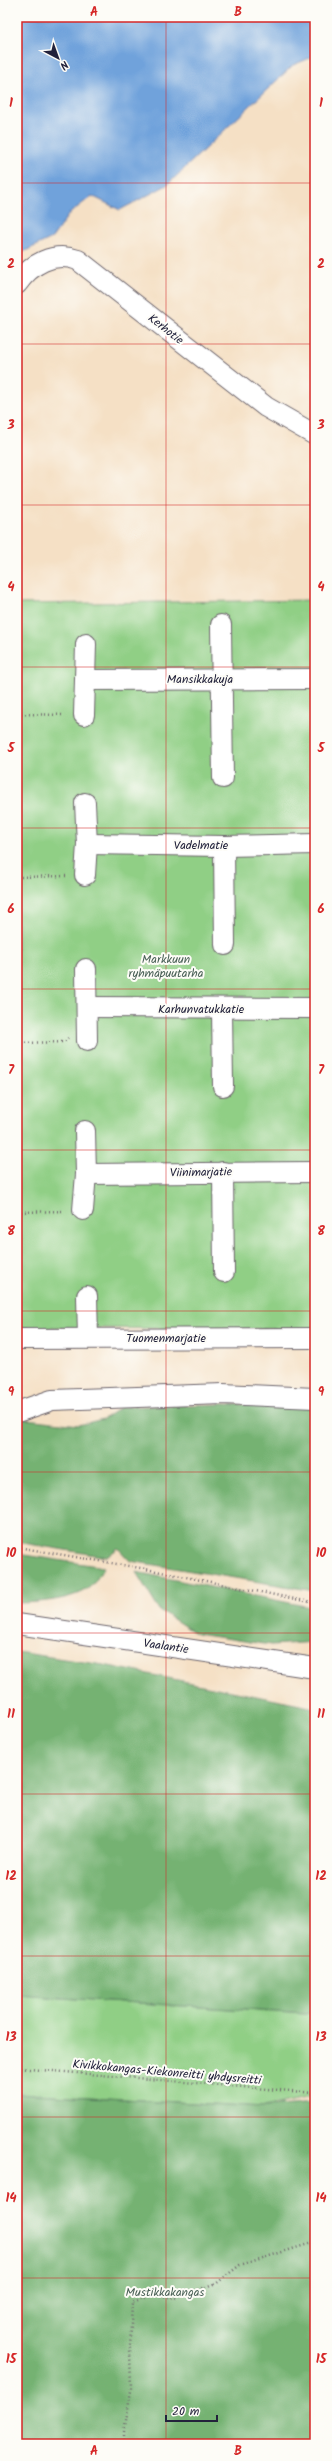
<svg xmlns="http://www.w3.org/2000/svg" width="332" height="2461" viewBox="0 0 332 2461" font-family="Kalam,sans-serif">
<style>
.green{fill:#90cf85;stroke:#597860}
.forest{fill:#74b272;stroke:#4b6a56}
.water{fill:#6fa2db;stroke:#48628b}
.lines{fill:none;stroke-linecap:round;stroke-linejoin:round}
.minor-casing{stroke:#6c646b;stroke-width:22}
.path{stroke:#6c646b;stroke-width:2.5;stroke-dasharray:1 3;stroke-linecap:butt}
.minor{stroke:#fff;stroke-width:20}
.grid{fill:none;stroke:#d62828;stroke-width:1;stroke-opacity:0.55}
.labels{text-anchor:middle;stroke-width:4;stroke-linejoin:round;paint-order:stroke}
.street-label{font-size:12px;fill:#22223b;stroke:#fdfcf7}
.park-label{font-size:12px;fill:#485f55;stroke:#fdfcf7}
.neatline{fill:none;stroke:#d62828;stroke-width:1.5}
.grid-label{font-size:13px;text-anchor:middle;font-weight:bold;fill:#d62828}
</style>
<rect width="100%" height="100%" fill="#fdfcf7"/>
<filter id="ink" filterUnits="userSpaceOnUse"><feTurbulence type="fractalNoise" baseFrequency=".025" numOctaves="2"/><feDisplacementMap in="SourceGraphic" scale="8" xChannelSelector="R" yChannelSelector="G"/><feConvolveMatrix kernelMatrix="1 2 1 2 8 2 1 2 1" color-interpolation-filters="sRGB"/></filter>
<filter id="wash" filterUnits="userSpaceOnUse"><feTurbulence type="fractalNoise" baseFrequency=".012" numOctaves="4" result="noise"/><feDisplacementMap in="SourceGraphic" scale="16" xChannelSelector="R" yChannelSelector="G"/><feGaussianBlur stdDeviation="0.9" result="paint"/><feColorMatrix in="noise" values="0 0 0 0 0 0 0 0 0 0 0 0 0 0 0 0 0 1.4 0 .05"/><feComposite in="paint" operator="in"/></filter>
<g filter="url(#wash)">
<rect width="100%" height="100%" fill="#f5e0c5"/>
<g class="green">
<path d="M315,600V1329L17,1328V604Z"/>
<path d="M17,1995L306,2014L315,2010V2096L264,2107L17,2093Z"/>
</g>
<g class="forest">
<path d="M223,1404L315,1407V1591L130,1561L118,1548L107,1557L17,1542V1418L79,1425L103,1419L121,1407Z"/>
<path d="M17,1554L104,1567C100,1573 97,1580 92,1585C77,1600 37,1603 17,1603Z"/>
<path d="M136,1572L315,1608V1642L271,1645L197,1634L159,1610Z"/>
<path d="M17,1652L104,1665L315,1708V2010L306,2014L17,1995Z"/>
<path d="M17,2093L264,2107L315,2103V2444H17Z"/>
</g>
<path class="water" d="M17,17H315V56L293,65L167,185L120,210L92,196L69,214L52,238L17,255Z"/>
</g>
<g filter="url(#ink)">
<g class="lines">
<g class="minor-casing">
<g id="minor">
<path d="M17,284C31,264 53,251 78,260L266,407L315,435"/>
<path d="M221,625L223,778"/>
<path d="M85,680L315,679"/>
<path d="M84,715L86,644"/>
<path d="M85,803L87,844L85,875"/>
<path d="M87,844L224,846L315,844"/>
<path d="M224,846L225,945"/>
<path d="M86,969L87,1041"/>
<path d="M87,1007L315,1008"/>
<path d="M222,1009L223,1086"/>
<path d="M223,1172L224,1272"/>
<path d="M86,1174L315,1172"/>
<path d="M83,1210L86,1174L85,1131"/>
<path d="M87,1296L88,1338"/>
<path d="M17,1339L315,1338"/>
<path d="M17,1412L52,1400L223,1394L315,1398"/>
<path d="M17,1624L315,1668"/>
</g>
</g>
<g class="path">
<path d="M17,714L65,715"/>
<path d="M17,877L68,876"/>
<path d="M17,1043L64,1042L68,1038"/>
<path d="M17,1212L65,1211"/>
<path d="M17,1547L146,1569L315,1603"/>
<path d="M17,2068L315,2093"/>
<path d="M124,2444V2432L131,2391L130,2348L132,2302L154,2295L176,2298L217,2283L240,2265L315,2242"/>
</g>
<use href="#minor" class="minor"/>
</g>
</g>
<path class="grid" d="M166,17V2444M17,183H315M17,344H315M17,505H315M17,667H315M17,828H315M17,989H315M17,1150H315M17,1311H315M17,1472H315M17,1633H315M17,1794H315M17,1956H315M17,2117H315M17,2278H315"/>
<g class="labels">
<g class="street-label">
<text transform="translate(166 329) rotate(38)" y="4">Kerhotie</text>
<text x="200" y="683">Mansikkakuja</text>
<text x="201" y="849">Vadelmatie</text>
<text x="201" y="1013">Karhunvatukkatie</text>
<text transform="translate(201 1172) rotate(-1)" y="4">Viinimarjatie</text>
<text x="166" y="1342">Tuomenmarjatie</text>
<text transform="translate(166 1646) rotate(8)" y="4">Vaalantie</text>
<text transform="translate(167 2072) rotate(5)" y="4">Kivikkokangas-Kiekonreitti yhdysreitti</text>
</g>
<g class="park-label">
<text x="166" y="963">Markkuun<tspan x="166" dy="14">ryhmäpuutarha</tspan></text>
<text x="165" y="2296">Mustikkakangas</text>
</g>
</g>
<rect width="332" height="2461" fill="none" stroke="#fdfcf7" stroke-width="44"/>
<g transform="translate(58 58) rotate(139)" stroke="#fdfcf7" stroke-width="3" paint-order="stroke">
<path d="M0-3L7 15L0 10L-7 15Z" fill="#22223b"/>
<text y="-6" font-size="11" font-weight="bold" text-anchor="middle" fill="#22223b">N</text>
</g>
<path d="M166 2415v6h51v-6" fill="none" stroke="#22223b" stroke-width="2"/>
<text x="172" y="2415" font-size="12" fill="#22223b" stroke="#fdfcf7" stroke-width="3" paint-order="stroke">20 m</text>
<rect x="22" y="22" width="288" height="2417" class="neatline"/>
<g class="grid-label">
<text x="94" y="16">A</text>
<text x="238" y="16">B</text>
<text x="11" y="107">1</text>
<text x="321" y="107">1</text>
<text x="11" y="268">2</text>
<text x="321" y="268">2</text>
<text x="11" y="429">3</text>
<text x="321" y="429">3</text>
<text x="11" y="591">4</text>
<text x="321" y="591">4</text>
<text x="11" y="752">5</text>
<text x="321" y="752">5</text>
<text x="11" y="913">6</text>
<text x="321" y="913">6</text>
<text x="11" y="1074">7</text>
<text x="321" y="1074">7</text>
<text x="11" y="1235">8</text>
<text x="321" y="1235">8</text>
<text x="11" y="1396">9</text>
<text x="321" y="1396">9</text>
<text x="11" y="1557">10</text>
<text x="321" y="1557">10</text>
<text x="11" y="1718">11</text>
<text x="321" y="1718">11</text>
<text x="11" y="1880">12</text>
<text x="321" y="1880">12</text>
<text x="11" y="2041">13</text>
<text x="321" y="2041">13</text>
<text x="11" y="2202">14</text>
<text x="321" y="2202">14</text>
<text x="11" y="2363">15</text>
<text x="321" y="2363">15</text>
<text x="94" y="2455">A</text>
<text x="238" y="2455">B</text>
</g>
</svg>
